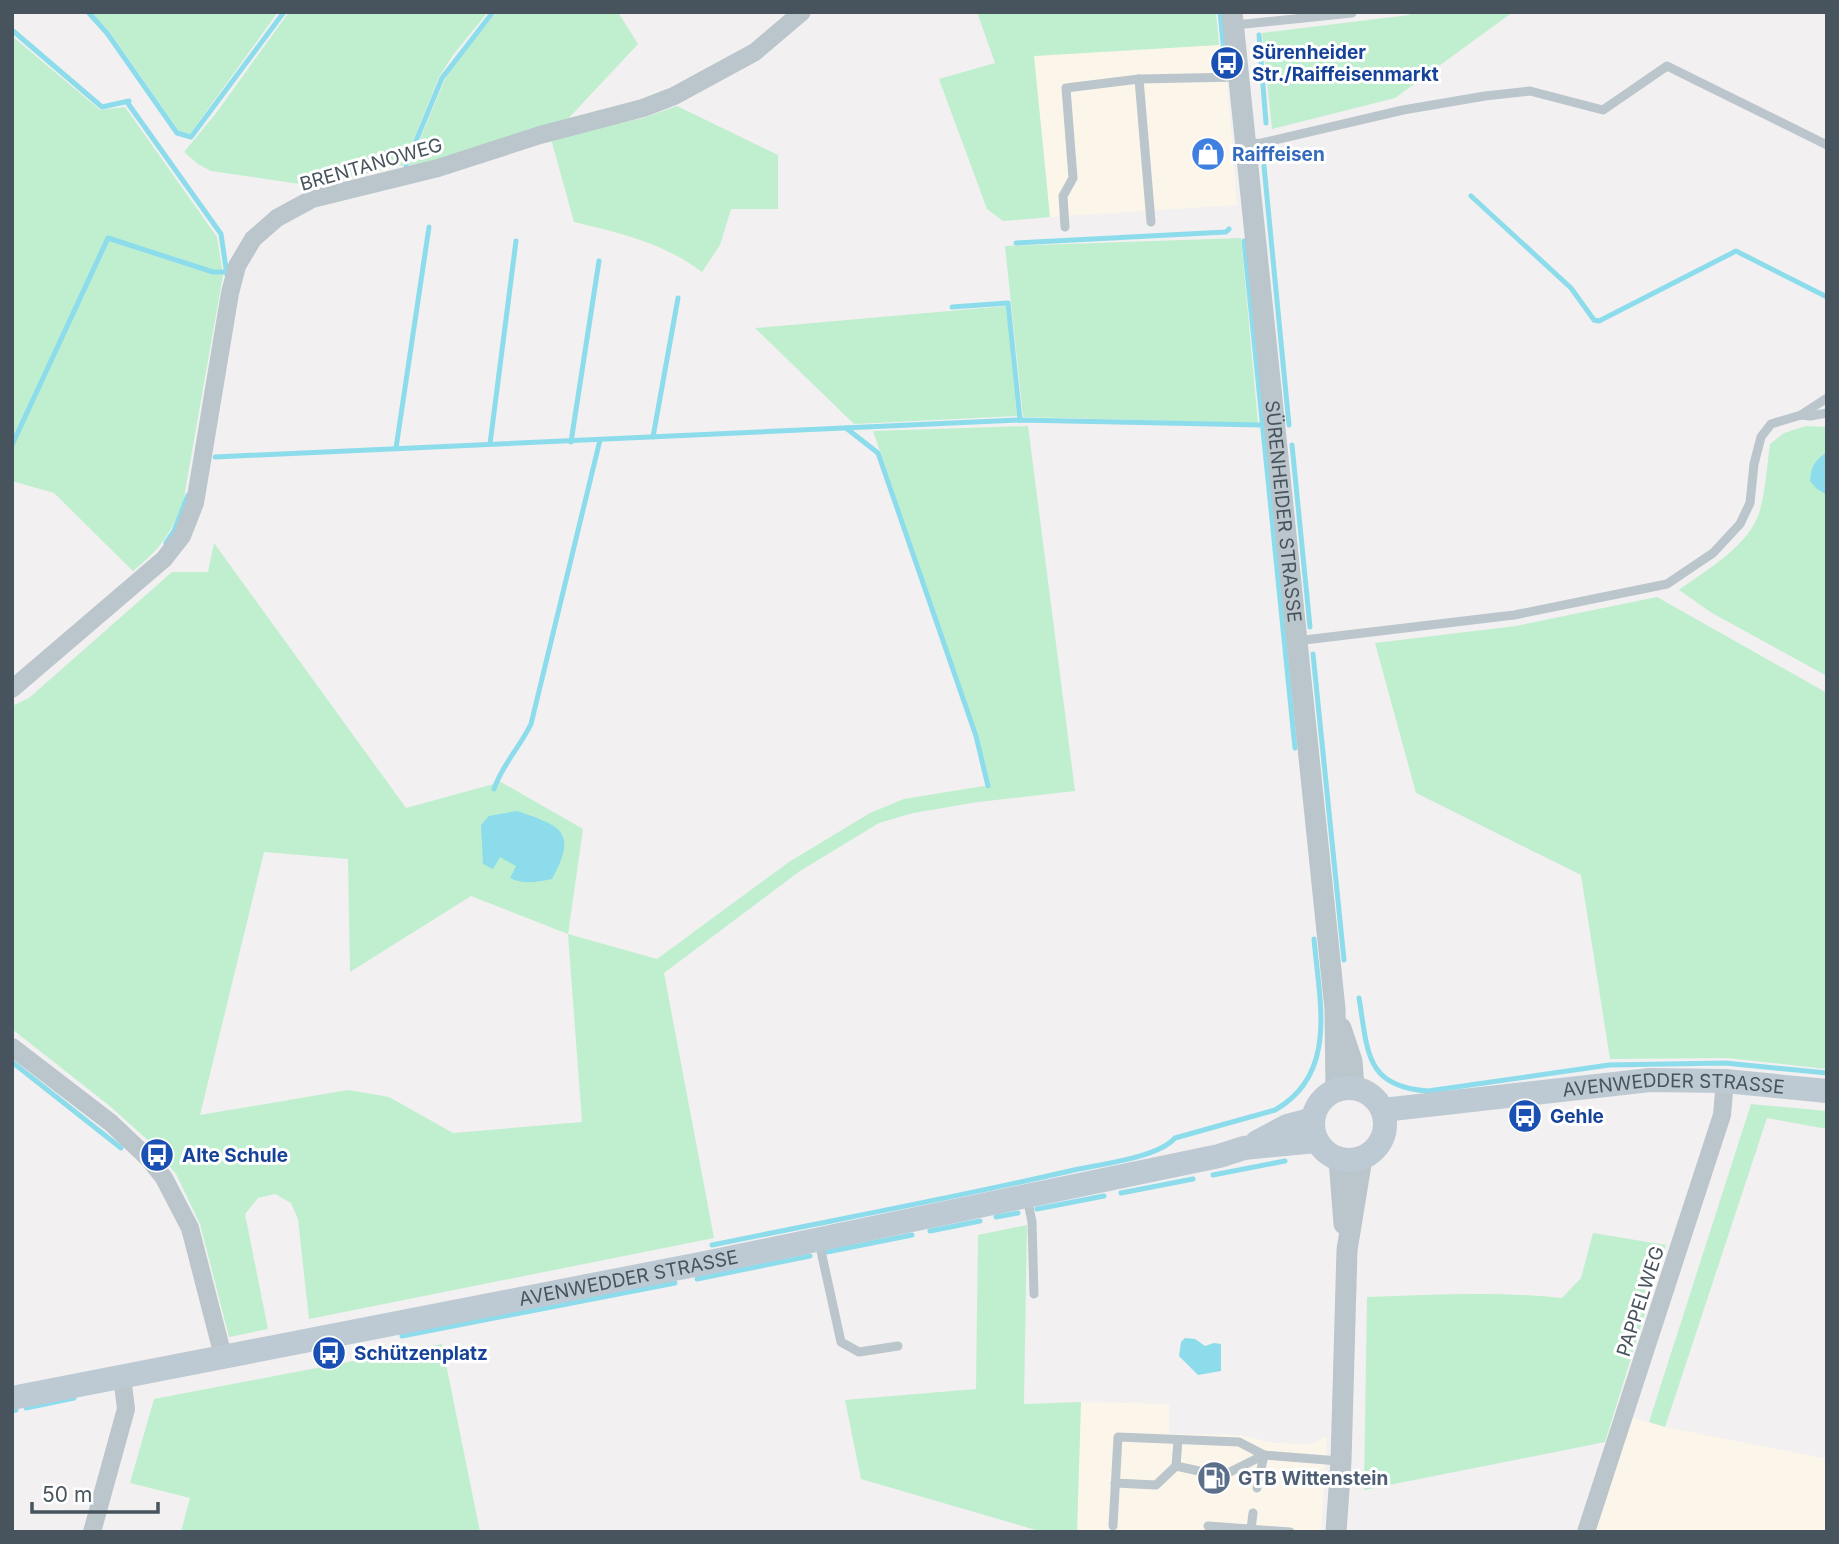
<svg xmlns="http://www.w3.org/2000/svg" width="1839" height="1544" viewBox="0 0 1839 1544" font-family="Inter,sans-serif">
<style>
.commercial{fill:#fcf6ea}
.green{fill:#bfefcf;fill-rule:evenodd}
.water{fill:#8cdcec}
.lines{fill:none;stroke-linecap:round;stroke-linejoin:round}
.stream{stroke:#8cdcec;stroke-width:5}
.service{stroke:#bbc5cc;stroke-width:9}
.minor{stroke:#bbc5cc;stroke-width:18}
.tertiary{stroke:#bbc5cc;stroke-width:21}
.secondary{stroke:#bdc9d3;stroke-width:24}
.labels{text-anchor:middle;stroke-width:6;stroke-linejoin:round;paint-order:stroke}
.transit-label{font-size:19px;font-weight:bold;fill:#164399;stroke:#fff;text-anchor:start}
.shop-label{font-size:19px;font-weight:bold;fill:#366cbe;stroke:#fff;text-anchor:start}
.street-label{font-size:19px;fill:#48545d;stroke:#fff}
.service-label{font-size:19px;font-weight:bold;fill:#4e5e75;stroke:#fff;text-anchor:start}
</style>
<rect width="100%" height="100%" fill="#f2f0f0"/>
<g class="commercial">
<path d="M1219,45L1221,68H1226L1237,205L1050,217L1034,56Z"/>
<path d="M1081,1402L1169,1404V1434L1240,1435L1273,1443L1313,1444L1327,1436L1321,1532H1077Z"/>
<path d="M1615,1412L1665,1427L1827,1459V1532H1577Z"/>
</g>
<g class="green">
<path d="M91,12H278L190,134L179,131L109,31Z"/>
<path d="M289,12H488L453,55L439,77L403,165L314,186L211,171L198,164L184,152L217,112Z"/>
<path d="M497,12H618L638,44L565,122L435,163L409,166L445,79L458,58Z"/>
<path d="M977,12H1216L1219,45L1034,56L1050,217L1003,221L987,209L939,79L995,63Z"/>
<path d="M1409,12H1513L1395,98L1272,129L1262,33L1409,15Z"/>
<path d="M12,36L100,110L125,107L217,237L223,275L183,503C169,536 161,548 133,571L54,493L12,481Z"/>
<path d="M677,106L778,155V209H731L720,245L702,272C664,243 620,233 574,222L551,139L643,118Z"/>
<path d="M1241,238L1258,423L1023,417L1005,246Z"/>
<path d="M1006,306L1017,416L854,424L755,328Z"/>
<path d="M1028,426L1075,791L978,802L913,813L879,823L800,871L664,973L714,1238L309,1319L298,1219L291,1203L275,1194L258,1198L245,1214L268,1329L229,1337L200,1224L176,1174L151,1143L111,1107L12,1029V706L29,698L172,572H208L214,543L406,808L501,782L583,829L568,934L657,959L789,862L870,813L904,799L990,785L978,736L873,431ZM264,852L348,859L350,972L471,896L568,934L582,1122L453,1133L389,1097L348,1090L200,1115Z"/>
<path d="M1806,426L1827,427V676L1712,613L1679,590C1707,569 1750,546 1760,510C1766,489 1767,465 1770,444L1784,433Z"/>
<path d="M1657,597L1827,693V1069L1727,1058L1610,1059L1581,875L1416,793L1375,643L1516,626Z"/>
<path d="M1751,1104L1827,1111V1129L1767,1118L1665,1427L1649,1422Z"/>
<path d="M1027,1225L1024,1404L1081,1402L1077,1532H1043L861,1479L845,1400L976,1389L978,1235Z"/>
<path d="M1593,1233L1666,1245L1605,1442L1364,1490L1367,1297C1432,1295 1498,1291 1562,1298L1581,1278Z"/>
<path d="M442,1344L480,1532H181L190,1498L130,1483L154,1399Z"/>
</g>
<g class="water">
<path d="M1827,452V495L1817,489L1810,481C1811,466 1815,460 1827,452Z"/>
<path d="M517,811C561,826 578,831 552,879C537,882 524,885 510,878L516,866L500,857L493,869L483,864L481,825L489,816Z"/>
<path d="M1185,1338L1195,1339L1205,1346L1214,1343L1221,1344V1371L1198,1375L1179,1356L1181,1342Z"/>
</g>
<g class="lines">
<g class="stream">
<path d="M88,12L107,33L177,133L191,137L284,12"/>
<path d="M1220,12L1225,64"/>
<path d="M12,30L102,107L129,101"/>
<path d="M1259,35L1266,123"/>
<path d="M127,102L221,234L227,275"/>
<path d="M406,165L442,78L493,12"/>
<path d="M1264,166L1289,425"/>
<path d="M1471,196L1571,288L1594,320L1599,321L1736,251L1827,297"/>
<path d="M1244,241L1295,748"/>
<path d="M1016,243L1226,232L1229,229"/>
<path d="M952,307L1008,303L1020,420"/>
<path d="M846,428L878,453L976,736L988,786"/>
<path d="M653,437L678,298"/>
<path d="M571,442L599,261"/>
<path d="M490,444L516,241"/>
<path d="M12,445L108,238L213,272H228"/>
<path d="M1292,445L1310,627"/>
<path d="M396,448L429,227"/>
<path d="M215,457L1020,420L1261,425"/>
<path d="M166,543L174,531L188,495"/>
<path d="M1313,654L1344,960"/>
<path d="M494,789C502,765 520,747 531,724L600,440"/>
<path d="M1359,998C1368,1050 1364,1087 1428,1091L1609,1065L1725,1063L1827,1073"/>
<path d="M12,1062L121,1148"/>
<path d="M1213,1175L1285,1161"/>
<path d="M1121,1193L1193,1179"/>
<path d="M1037,1209L1104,1196"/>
<path d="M996,1217L1018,1213"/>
<path d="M930,1231L980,1221"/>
<path d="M712,1245C833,1220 954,1198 1074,1170C1101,1164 1157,1158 1175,1138L1275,1110C1339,1074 1319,1000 1314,939"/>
<path d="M827,1252L912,1235"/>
<path d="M697,1279L810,1256"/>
<path d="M402,1336L675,1283"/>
<path d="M26,1408L74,1398"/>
<path d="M12,1411L16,1410"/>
</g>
<g class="service">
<path d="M1235,25L1352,13"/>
<path d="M1245,144L1262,143L1403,110L1485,96L1530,91L1603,110L1667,66L1827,145"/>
<path d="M1151,222L1139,79L1238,77"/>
<path d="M1065,227L1063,196L1073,178L1066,88L1139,79"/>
<path d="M1801,415L1827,398"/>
<path d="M1296,641L1514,615L1667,584L1713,553L1740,524L1750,503L1754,464L1761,437L1771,424L1801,415L1810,416L1827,413"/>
<path d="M1027,1197L1032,1222L1034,1294"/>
<path d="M819,1242L841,1342L859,1352L898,1346"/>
<path d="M1176,1466L1178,1440"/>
<path d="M1230,1472L1264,1455"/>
<path d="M1115,1483L1156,1485L1176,1466L1199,1471"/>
<path d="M1257,1488L1264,1455"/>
<path d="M1113,1526L1118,1437L1239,1442L1264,1455L1339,1461"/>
<path d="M1208,1526L1290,1532"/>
<path d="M1251,1529L1253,1513"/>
</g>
<g class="minor">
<path d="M12,689L164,559L182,536L195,503L230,293L237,266L253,239L277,218L312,199L438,168L540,135L643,108L674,96L755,52L802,12"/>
<path d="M12,1047L111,1123L149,1159L164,1178L190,1228L223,1356"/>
<path d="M92,1532L126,1409L122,1376"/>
<path d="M1586,1532L1722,1115L1725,1081"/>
</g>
<g class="tertiary">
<path id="s1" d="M1232,12L1335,1009L1336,1090"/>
<path d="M1341,1028L1352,1061L1354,1088"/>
<path d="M1339,1160L1344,1224"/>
<path d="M1336,1532L1341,1461L1347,1250L1362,1158"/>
</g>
<g class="secondary">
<circle cx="1349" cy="1124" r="36"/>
<path id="s2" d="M1383,1110L1650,1080L1725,1081L1827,1091"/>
<path d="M1257,1142L1287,1126L1313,1119"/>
<path id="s3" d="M12,1398L705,1263L1219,1156L1244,1148L1316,1141"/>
</g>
</g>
<defs>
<g id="bus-disc" transform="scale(1.75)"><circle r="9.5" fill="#1a4fb4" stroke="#fff"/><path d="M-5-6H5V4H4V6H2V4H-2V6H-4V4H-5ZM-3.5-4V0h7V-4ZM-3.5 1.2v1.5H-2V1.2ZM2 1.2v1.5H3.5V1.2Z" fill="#fff"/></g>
<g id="shop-disc" transform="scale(1.75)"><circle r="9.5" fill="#3f7fe0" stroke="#fff"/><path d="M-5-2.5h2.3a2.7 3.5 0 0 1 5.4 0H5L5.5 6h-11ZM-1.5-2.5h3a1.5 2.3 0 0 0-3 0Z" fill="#fff"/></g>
<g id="fuel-disc" transform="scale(1.75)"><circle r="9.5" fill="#5c6f8a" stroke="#fff"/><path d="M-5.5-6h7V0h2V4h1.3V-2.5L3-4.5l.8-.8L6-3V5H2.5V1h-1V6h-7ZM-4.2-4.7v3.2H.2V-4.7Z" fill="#fff"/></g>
</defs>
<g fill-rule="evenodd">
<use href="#bus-disc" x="1227" y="63"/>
<use href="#shop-disc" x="1208" y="154"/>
<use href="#bus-disc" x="1525" y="1116"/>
<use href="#bus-disc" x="157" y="1155"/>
<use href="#bus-disc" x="329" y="1353"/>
<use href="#fuel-disc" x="1214" y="1478"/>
</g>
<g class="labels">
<g class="transit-label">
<text x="1252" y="59">Sürenheider<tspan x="1252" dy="22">Str./Raiffeisenmarkt</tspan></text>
<text x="1550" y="1123">Gehle</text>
<text x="182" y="1162">Alte Schule</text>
<text x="354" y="1360">Schützenplatz</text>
</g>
<g class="shop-label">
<text x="1232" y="161">Raiffeisen</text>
</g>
<g class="street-label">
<text transform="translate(371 164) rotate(-16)" y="7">BRENTANOWEG</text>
<text dy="7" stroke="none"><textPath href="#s1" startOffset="502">SÜRENHEIDER STRASSE</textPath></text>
<text dy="7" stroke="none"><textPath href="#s2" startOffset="292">AVENWEDDER STRASSE</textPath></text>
<text dy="7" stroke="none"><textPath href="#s3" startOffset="628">AVENWEDDER STRASSE</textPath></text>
<text transform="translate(1640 1301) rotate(-72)" y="7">PAPPELWEG</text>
</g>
<g class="service-label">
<text x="1238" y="1485">GTB Wittenstein</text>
</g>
</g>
<rect width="1839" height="1544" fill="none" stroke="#48545d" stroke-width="28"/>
<path d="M32 1502v10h126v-10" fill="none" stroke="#48545d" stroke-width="3.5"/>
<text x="42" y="1502" font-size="21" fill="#48545d" stroke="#ffffff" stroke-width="5" paint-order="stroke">50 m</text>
</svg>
